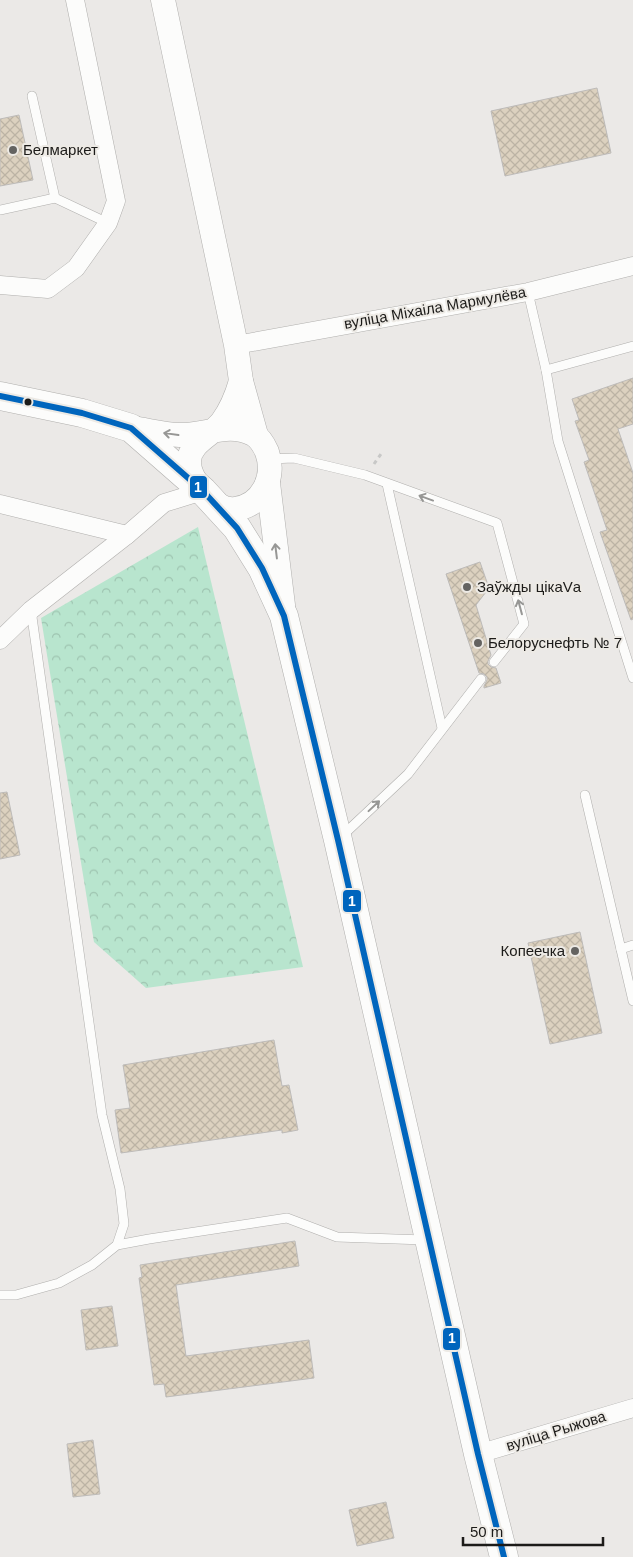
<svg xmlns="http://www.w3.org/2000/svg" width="633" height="1557" viewBox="0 0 633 1557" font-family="Arial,sans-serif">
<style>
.forest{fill:url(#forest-crowns)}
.building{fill:url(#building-cross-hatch);stroke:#bdbbb9}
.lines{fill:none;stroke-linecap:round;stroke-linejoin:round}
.service-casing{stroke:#b0afad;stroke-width:10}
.minor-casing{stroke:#b0afad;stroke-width:19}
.secondary-casing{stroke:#b0afad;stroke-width:25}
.primary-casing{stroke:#b0afad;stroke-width:29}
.path{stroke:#c8c8c7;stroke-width:3;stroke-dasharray:4 4;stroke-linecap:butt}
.service{stroke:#fcfcfb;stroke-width:9}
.minor{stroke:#fcfcfb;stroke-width:18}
.secondary{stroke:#fcfcfb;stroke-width:24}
.primary{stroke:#fcfcfb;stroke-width:28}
.bus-1-casing{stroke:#edeae5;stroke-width:10}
.bus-1{stroke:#0065bd;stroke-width:6}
.oneway{stroke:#979795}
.poi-dot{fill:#646361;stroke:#edeae5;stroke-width:2}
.bus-dot{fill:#1c1b19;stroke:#edeae5;stroke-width:2}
.labels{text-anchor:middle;stroke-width:4;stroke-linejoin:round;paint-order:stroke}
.poi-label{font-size:15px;fill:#1c1b19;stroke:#edeae5;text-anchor:start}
.street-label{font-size:15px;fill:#1c1b19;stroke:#edeae5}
.line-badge{stroke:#edeae5;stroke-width:2}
.badge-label{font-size:14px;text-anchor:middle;font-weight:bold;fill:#fff}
</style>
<defs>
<pattern id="forest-crowns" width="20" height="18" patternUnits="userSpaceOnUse" patternTransform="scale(1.25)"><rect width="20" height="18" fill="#b8e5ce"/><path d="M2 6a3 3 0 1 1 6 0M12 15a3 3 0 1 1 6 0" fill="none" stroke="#9ec4b0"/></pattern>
<pattern id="building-cross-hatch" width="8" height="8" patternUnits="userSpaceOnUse" patternTransform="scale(1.25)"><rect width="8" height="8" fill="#dcd1bf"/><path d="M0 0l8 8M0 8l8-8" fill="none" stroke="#bcb3a4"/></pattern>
</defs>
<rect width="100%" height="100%" fill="#ebe9e7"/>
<path class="forest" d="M198,527L303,967L146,988L94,942L41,618Z"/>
<g class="building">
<path d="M597,88L611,153L505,176L491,111Z"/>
<path d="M19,115L33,180L0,186V119Z"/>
<path d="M633,378V424L618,429L633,473V619L631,620L600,532L607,530L584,462L589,460L575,421L579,420L572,399Z"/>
<path d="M480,562L489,588L476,605L491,655L488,661V664L491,667L496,668L501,683L484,688V686L487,680V677L484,674L479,673L446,574Z"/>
<path d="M7,792L20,855L0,859V793Z"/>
<path d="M580,932L602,1033L550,1044L528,943Z"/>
<path d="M274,1040L282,1086L289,1085L298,1130L282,1133V1130L121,1153L115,1110L130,1108L123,1065Z"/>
<path d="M295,1241L299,1266L176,1285L186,1356L309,1340L314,1378L166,1397L164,1384L154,1385L139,1278L142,1277L140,1265Z"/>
<path d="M112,1306L118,1346L86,1350L81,1310Z"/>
<path d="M93,1440L100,1494L73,1497L67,1444Z"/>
<path d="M386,1502L394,1538L357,1546L349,1510Z"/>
</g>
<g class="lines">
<g class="service-casing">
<g id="service">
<path d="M32,96L55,198L108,223"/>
<path d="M0,210L55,198"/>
<path d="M528,292L546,370L558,441L633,678"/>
<path d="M546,370L633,346"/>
<path d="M269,459L294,458L365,475L497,523L524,624L494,662"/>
<path d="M387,484L442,728"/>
<path d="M31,610L102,1115L120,1189L124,1224L117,1245"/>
<path d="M585,795L633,1001"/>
<path d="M342,836L408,774L481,679"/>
<path d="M621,949L633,945"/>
<path d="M0,1295H16L59,1283L92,1265L117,1245L149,1239L287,1218L337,1237L425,1240"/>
</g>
</g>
<g class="minor-casing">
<g id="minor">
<path d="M0,285L48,289L76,268L108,223L116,201L75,0"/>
<path d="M236,345L528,292L633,266"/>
<path d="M0,504L127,535"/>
<path d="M0,640L31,610L127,535L164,503L203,491"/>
<path d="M478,1454L633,1408"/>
</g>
</g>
<g class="secondary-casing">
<g id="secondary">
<path d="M163,0L236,345L241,381L256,435"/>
<path d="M131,428C147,430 163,435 179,435C207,436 227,421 253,434C260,438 264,445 267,452C276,477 262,506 235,509C215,512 188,480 189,461C190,442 212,435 222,422C231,410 237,395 241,381"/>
<path d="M268,483L283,605"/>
</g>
</g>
<g class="primary-casing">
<path id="primary" d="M0,396L82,413L131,428L203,491L237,528L262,568L284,616L338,840L478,1454L504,1557"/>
</g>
<path class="path" d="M374,464L381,454"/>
<use href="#service" class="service"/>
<use href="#minor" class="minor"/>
<use href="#secondary" class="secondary"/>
<use href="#primary" class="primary"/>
<g class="bus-1-casing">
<path id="bus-1" d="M0,396L82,413L131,428L203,491L237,528L262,568L284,616L338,840L478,1454L504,1557"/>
</g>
<use href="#bus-1" class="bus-1"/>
</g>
<defs><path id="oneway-shaft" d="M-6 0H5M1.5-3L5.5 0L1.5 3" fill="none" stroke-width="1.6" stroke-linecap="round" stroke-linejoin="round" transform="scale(1.25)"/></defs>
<g class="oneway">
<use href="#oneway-shaft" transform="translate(171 434) rotate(-172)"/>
<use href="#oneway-shaft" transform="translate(426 498) rotate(-160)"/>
<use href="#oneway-shaft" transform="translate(276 551) rotate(-97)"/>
<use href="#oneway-shaft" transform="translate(520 607) rotate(-105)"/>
<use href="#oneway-shaft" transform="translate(374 806) rotate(-43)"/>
</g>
<g class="poi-dot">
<circle cx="13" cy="150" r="5"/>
<circle cx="467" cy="587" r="5"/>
<circle cx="478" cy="643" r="5"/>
<circle cx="575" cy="951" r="5"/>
</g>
<circle class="bus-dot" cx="28" cy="402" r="4.5"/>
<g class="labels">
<g class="poi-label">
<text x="23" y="155">Белмаркет</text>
<text x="477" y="592">Заўжды цікаVа</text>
<text x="488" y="648">Белоруснефть № 7</text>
<text x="565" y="956" text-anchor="end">Копеечка</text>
</g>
<g class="street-label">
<text transform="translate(435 308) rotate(-10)" y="5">вуліца Міхаіла Мармулёва</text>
<text transform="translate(556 1431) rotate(-17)" y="5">вуліца Рыжова</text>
</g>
</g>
<g class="line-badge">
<rect x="189" y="475" width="19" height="24" rx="5" fill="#0065bd"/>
<rect x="342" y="889" width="20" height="24" rx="5" fill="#0065bd"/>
<rect x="442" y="1327" width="19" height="24" rx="5" fill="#0065bd"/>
</g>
<g class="badge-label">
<text x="198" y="492">1</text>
<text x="352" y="906">1</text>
<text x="452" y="1343">1</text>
</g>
<path d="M463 1537v8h140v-8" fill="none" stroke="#1c1b19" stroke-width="2.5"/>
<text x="470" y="1537" font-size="15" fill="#1c1b19" stroke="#edeae5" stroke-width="4" paint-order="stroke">50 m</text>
</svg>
